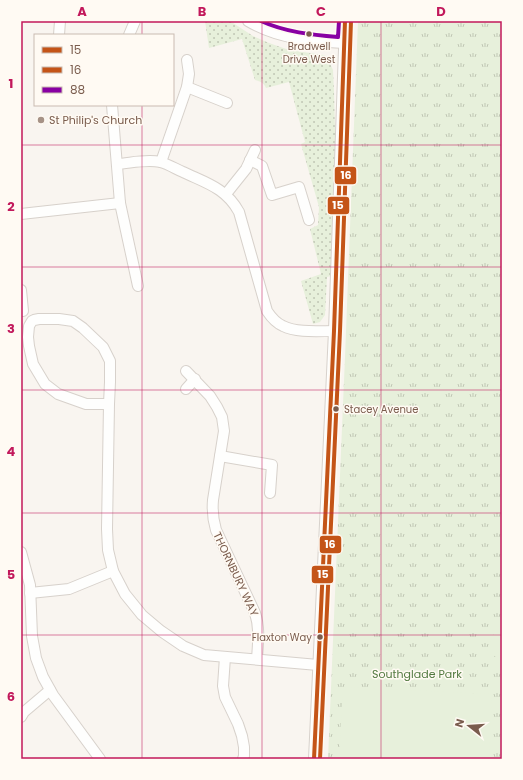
<svg xmlns="http://www.w3.org/2000/svg" width="523" height="780" viewBox="0 0 523 780" font-family="Poppins,sans-serif">
<style>
.grass{fill:url(#grass-dots)}
.park{fill:url(#park-tufts)}
.garden{fill:#e7f0db}
.lines{fill:none;stroke-linecap:round;stroke-linejoin:round}
.minor-casing{stroke:#d7d1cb;stroke-width:12}
.minor{stroke:#fefefd;stroke-width:10}
.bus-1-casing{stroke:#fffaf3;stroke-width:7}
.bus-2-casing{stroke:#fffaf3;stroke-width:7}
.bus-3-casing{stroke:#fffaf3;stroke-width:7}
.bus-1{stroke:#c45417;stroke-width:4}
.bus-2{stroke:#c45417;stroke-width:4}
.bus-3{stroke:#8800a3;stroke-width:4}
.grid{fill:none;stroke:#c2185b;stroke-width:1;stroke-opacity:0.55}
.bus-dot{fill:#7a5c4d;stroke:#fffaf3;stroke-width:1.5}
.poi-dot{fill:#a69286;stroke:#fffaf3;stroke-width:1.5}
.labels{text-anchor:middle;stroke-width:3;stroke-linejoin:round;paint-order:stroke}
.bus-label{font-size:10px;fill:#7a5c4d;stroke:#fffaf3}
.poi-label{font-size:11px;fill:#7a5c4d;stroke:#fffaf3;text-anchor:start}
.street-label{font-size:11px;fill:#7a5c4d;stroke:#fffaf3}
.park-label{font-size:11px;fill:#537a41;stroke:#fffaf3}
.line-badge{stroke:#fffaf3;stroke-width:1.5}
.badge-label{font-size:11px;text-anchor:middle;font-weight:bold;fill:#fff}
.neatline{fill:none;stroke:#c2185b;stroke-width:1.5}
.grid-label{font-size:13px;text-anchor:middle;font-weight:bold;fill:#c2185b}
</style>
<defs>
<pattern id="grass-dots" width="8" height="8" patternUnits="userSpaceOnUse"><rect width="8" height="8" fill="#e7f0db"/><path d="M2 2h.1M6 6h.1" fill="none" stroke="#c0c6b4" stroke-width="1.8" stroke-linecap="round"/></pattern>
<pattern id="park-tufts" width="24" height="20" patternUnits="userSpaceOnUse"><rect width="24" height="20" fill="#e7f0db"/><path d="M3 7l-1-3M5 7V3M7 7l1-3M15 17l-1-3M17 17v-4M19 17l1-3" fill="none" stroke="#c0c6b4"/></pattern>
</defs>
<rect width="100%" height="100%" fill="#f9f5f0"/>
<path class="grass" d="M205,21H230L253,36L269,43L289,50L324,55L327,57L333,70L334,91L336,169L331,276L327,277L325,315L320,322L313,324L301,281L321,274L310,229L318,225L319,207L301,144L305,142L289,82L266,88C264,83 260,81 255,80L242,39L209,48Z"/>
<path class="park" d="M358,21H502V759H328L345,357Z"/>
<g class="garden">
<path d="M495,630L502,633V658H498L487,652Z"/>
<path d="M343,687L492,694L489,759H339Z"/>
</g>
<g class="lines">
<g class="minor-casing">
<g id="minor">
<path d="M248,21C278,39 311,41 344,43"/>
<path d="M59,35L60,21"/>
<path d="M129,35L135,21"/>
<path d="M187,87L227,103"/>
<path d="M112,105L120,203L138,286"/>
<path d="M250,160L262,166L272,195L299,187L309,220"/>
<path d="M161,162L187,87L189,74L187,60"/>
<path d="M117,164C131,163 147,159 160,162C168,164 176,169 183,172C206,183 226,188 239,212L267,311C271,317 276,323 283,326C297,333 318,331 334,331"/>
<path d="M226,194L246,169L255,150"/>
<path d="M21,214L120,203"/>
<path d="M21,290L23,311"/>
<path d="M186,371L210,396L217,407L222,417L224,431L213,500C212,511 213,520 216,530L255,613C260,628 258,643 257,659"/>
<path d="M186,389L195,379"/>
<path d="M109,404H86L58,394L45,384L33,364L29,346L28,337L29,326L32,321L34,320L39,319H59L73,321L83,328L103,347L110,361V382L109,404L107,529L108,550L113,571L125,594L142,615L161,631L183,646L204,655L318,665"/>
<path d="M220,456L272,465L270,493"/>
<path d="M21,552L30,585L32,636L36,658L43,677L53,695L100,759"/>
<path d="M30,593L69,589L113,571"/>
<path d="M225,657L223,686L225,697L238,724L242,736L244,747V756L243,759"/>
<path d="M21,717L24,712L50,690"/>
<path d="M314,759L334,331L345,21"/>
</g>
</g>
<use href="#minor" class="minor"/>
<g class="bus-1-casing">
<path id="bus-1" d="M314,759L334,331L345,21"/>
</g>
<g class="bus-2-casing">
<path id="bus-2" d="M320,759L340,331L351,21"/>
</g>
<g class="bus-3-casing">
<path id="bus-3" d="M261,21C285,32 312,35 338,37L339,21"/>
</g>
<use href="#bus-1" class="bus-1"/>
<use href="#bus-2" class="bus-2"/>
<use href="#bus-3" class="bus-3"/>
</g>
<path class="grid" d="M142,21V35M262,21V759M381,21V759M142,105V759M21,145H502M21,267H502M21,390H502M21,513H502M21,635H502"/>
<g class="bus-dot">
<circle cx="309" cy="34" r="3.5"/>
<circle cx="336" cy="409" r="3.5"/>
<circle cx="320" cy="637" r="3.5"/>
</g>
<circle class="poi-dot" cx="41" cy="120" r="4"/>
<g class="labels">
<g class="bus-label">
<text x="309" y="50">Bradwell<tspan x="309" dy="13">Drive West</tspan></text>
<text x="344" y="413" text-anchor="start">Stacey Avenue</text>
<text x="312" y="641" text-anchor="end">Flaxton Way</text>
</g>
<g class="poi-label">
<text x="49" y="124">St Philip's Church</text>
</g>
<g class="street-label">
<text transform="translate(236 574) rotate(65)" y="4">THORNBURY WAY</text>
</g>
<g class="park-label">
<text x="417" y="678">Southglade Park</text>
</g>
</g>
<g class="line-badge">
<rect x="334" y="166" width="23" height="19" rx="4" fill="#c45417"/>
<rect x="327" y="196" width="23" height="19" rx="4" fill="#c45417"/>
<rect x="319" y="535" width="23" height="19" rx="4" fill="#c45417"/>
<rect x="311" y="565" width="23" height="19" rx="4" fill="#c45417"/>
</g>
<g class="badge-label">
<text x="346" y="179">16</text>
<text x="338" y="209">15</text>
<text x="330" y="548">16</text>
<text x="323" y="578">15</text>
</g>
<rect width="523" height="780" fill="none" stroke="#fffaf3" stroke-width="44"/>
<rect x="34" y="34" width="140" height="72" fill="#fffaf3" stroke="#cabbb1"/>
<rect x="42" y="47" width="20" height="6" fill="#c45417" stroke="#cabbb1"/>
<text x="70" y="54" font-size="12" fill="#7a5c4d">15</text>
<rect x="42" y="67" width="20" height="6" fill="#c45417" stroke="#cabbb1"/>
<text x="70" y="74" font-size="12" fill="#7a5c4d">16</text>
<rect x="42" y="87" width="20" height="6" fill="#8800a3" stroke="#cabbb1"/>
<text x="70" y="94" font-size="12" fill="#7a5c4d">88</text>
<g transform="translate(469 726) rotate(287)" stroke="#fffaf3" stroke-width="3" paint-order="stroke">
<path d="M0-3L7 15L0 10L-7 15Z" fill="#7a5c4d"/>
<text y="-6" font-size="11" font-weight="bold" text-anchor="middle" fill="#7a5c4d">N</text>
</g>
<rect x="22" y="22" width="479" height="736" class="neatline"/>
<g class="grid-label">
<text x="82" y="16">A</text>
<text x="202" y="16">B</text>
<text x="321" y="16">C</text>
<text x="441" y="16">D</text>
<text x="11" y="88">1</text>
<text x="11" y="211">2</text>
<text x="11" y="333">3</text>
<text x="11" y="456">4</text>
<text x="11" y="579">5</text>
<text x="11" y="701">6</text>
</g>
</svg>
